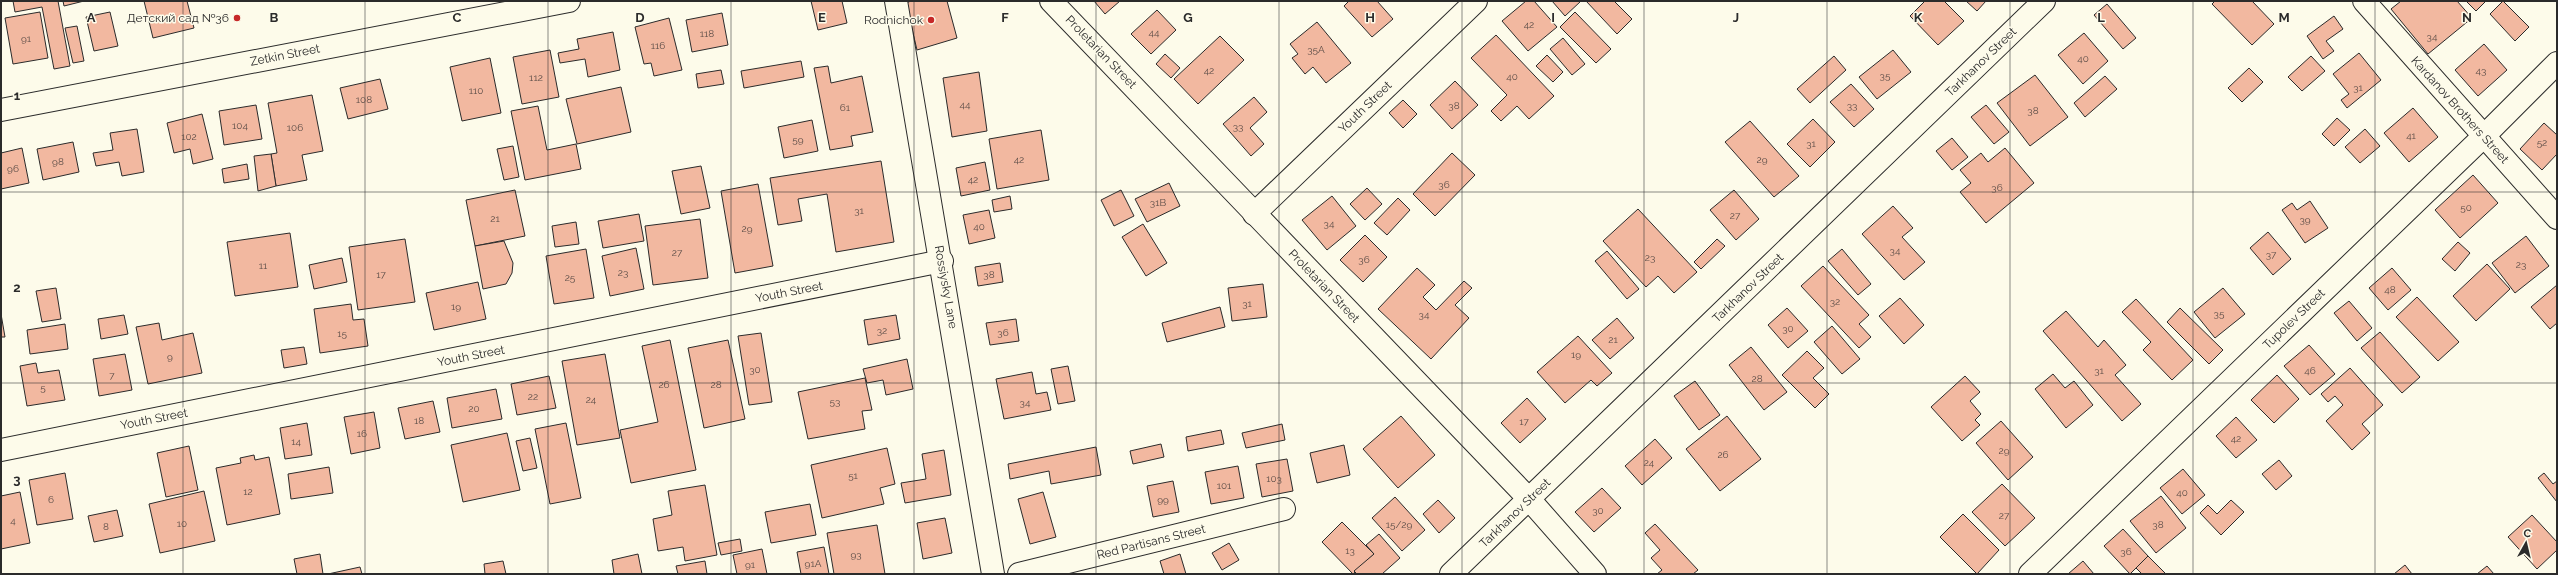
<svg xmlns="http://www.w3.org/2000/svg" width="2558" height="575" viewBox="0 0 2558 575" font-family="Raleway,sans-serif">
<style>
.building{fill:#f2b8a0;stroke:#2b2b2b}
.lines{fill:none;stroke-linecap:round;stroke-linejoin:round}
.minor-casing{stroke:#2b2b2b;stroke-width:24}
.minor{stroke:#fdfbea;stroke-width:22}
.grid{fill:none;stroke:#2b2b2b;stroke-width:1;stroke-opacity:0.55}
.poi-dot{fill:#c62828;stroke:#fdfbea;stroke-width:1.5}
.labels{text-anchor:middle;stroke-width:3;stroke-linejoin:round;paint-order:stroke}
.number-label{font-size:10px;fill:#5d4e48}
.poi-label{font-size:12px;fill:#2b2b2b;stroke:#fdfbea;text-anchor:end}
.street-label{font-size:12px;fill:#2b2b2b;stroke:#fdfbea}
.grid-label{font-size:13px;text-anchor:middle;font-weight:bold;fill:#2b2b2b;stroke:#fdfbea;stroke-width:3;stroke-linejoin:round;paint-order:stroke}
</style>
<rect width="100%" height="100%" fill="#fdfbea"/>
<g class="building">
<path d="M13,1H58L70,66L54,69L42,7L15,12Z"/>
<path d="M63,1H84L64,6Z"/>
<path d="M144,1H187L194,28L153,38Z"/>
<path d="M811,1H842L847,23L818,30Z"/>
<path d="M911,1H947L957,38L917,50L906,3Z"/>
<path d="M1094,1H1120L1105,14Z"/>
<path d="M1349,1H1377L1393,19L1372,37L1344,6Z"/>
<path d="M1526,1H1534L1557,27L1528,51L1502,21Z"/>
<path d="M1552,1H1581L1565,16Z"/>
<path d="M1586,1H1614L1632,19L1617,34Z"/>
<path d="M1925,1H1944L1964,21L1938,45L1910,16Z"/>
<path d="M1966,1H1986L1977,11Z"/>
<path d="M2215,1H2252L2274,24L2252,45L2212,4Z"/>
<path d="M2401,1H2457L2472,18L2428,54L2391,9Z"/>
<path d="M2466,1H2486L2476,11Z"/>
<path d="M2503,1L2529,27L2515,41L2490,14Z"/>
<path d="M2107,4L2136,38L2123,49L2094,15Z"/>
<path d="M1157,10L1176,30L1151,54L1131,34Z"/>
<path d="M40,12L48,58L13,64L5,18Z"/>
<path d="M110,12L118,46L94,51L86,17Z"/>
<path d="M1575,12L1611,49L1596,63L1560,27Z"/>
<path d="M722,13L728,45L692,52L686,20Z"/>
<path d="M2334,16L2343,29L2326,41L2334,51L2323,59L2307,36Z"/>
<path d="M669,18L682,70L654,76L651,63L644,64L635,27Z"/>
<path d="M1317,22L1351,63L1326,83L1313,67L1305,74L1292,58L1298,54L1290,44Z"/>
<path d="M77,26L84,61L73,63L65,28Z"/>
<path d="M613,32L620,70L588,77L585,59L560,63L558,53L579,49L577,39Z"/>
<path d="M2084,33L2108,61L2083,84L2058,55Z"/>
<path d="M1496,35L1554,96L1529,119L1517,106L1501,121L1491,111L1507,95L1471,58Z"/>
<path d="M1220,36L1244,60L1198,104L1174,79Z"/>
<path d="M1563,38L1585,64L1572,75L1550,49Z"/>
<path d="M2484,44L2507,70L2478,96L2455,70Z"/>
<path d="M550,50L559,97L522,104L513,57Z"/>
<path d="M1893,50L1911,72L1877,99L1859,77Z"/>
<path d="M2359,53L2381,80L2347,108L2341,100L2349,94L2333,74Z"/>
<path d="M1165,54L1180,68L1171,78L1156,64Z"/>
<path d="M1547,55L1563,72L1553,82L1536,66Z"/>
<path d="M1834,56L1846,70L1810,103L1797,89Z"/>
<path d="M2311,56L2325,71L2302,91L2288,77Z"/>
<path d="M490,58L501,113L462,121L450,67Z"/>
<path d="M801,61L804,77L744,88L741,71Z"/>
<path d="M828,66L831,83L862,76L873,132L851,136L853,146L830,150L814,68Z"/>
<path d="M2249,68L2263,82L2242,102L2228,88Z"/>
<path d="M721,70L724,84L698,88L696,74Z"/>
<path d="M979,72L987,131L952,137L943,78Z"/>
<path d="M2035,75L2068,117L2030,146L1997,103Z"/>
<path d="M2105,76L2117,89L2085,117L2074,103Z"/>
<path d="M380,79L388,109L348,119L340,88Z"/>
<path d="M1455,81L1478,105L1452,129L1430,105Z"/>
<path d="M1851,84L1874,109L1854,127L1830,102Z"/>
<path d="M621,87L631,132L577,144L566,99Z"/>
<path d="M312,95L323,151L302,155L307,180L276,186L271,154L277,153L268,103Z"/>
<path d="M1254,97L1267,112L1250,128L1264,144L1251,156L1223,124Z"/>
<path d="M1403,100L1417,114L1403,128L1389,113Z"/>
<path d="M256,105L262,139L224,145L219,111Z"/>
<path d="M1986,105L2009,132L1994,144L1971,117Z"/>
<path d="M538,106L547,150L576,144L581,169L525,180L511,111Z"/>
<path d="M2413,108L2438,137L2409,162L2384,133Z"/>
<path d="M202,114L213,159L193,164L190,149L174,153L167,123Z"/>
<path d="M2337,118L2350,130L2334,146L2322,134Z"/>
<path d="M1813,119L1835,142L1810,167L1787,144Z"/>
<path d="M812,120L818,151L784,158L778,127Z"/>
<path d="M1750,121L1799,176L1774,197L1725,142Z"/>
<path d="M2544,123L2557,135V154L2542,170L2520,149Z"/>
<path d="M137,129L144,172L122,176L119,162L96,166L93,153L113,150L110,133Z"/>
<path d="M2365,129L2380,146L2360,163L2345,147Z"/>
<path d="M1041,130L1049,180L997,189L989,139Z"/>
<path d="M1952,138L1968,157L1952,170L1936,151Z"/>
<path d="M73,142L79,172L43,180L37,149Z"/>
<path d="M513,146L519,177L504,180L497,149Z"/>
<path d="M22,148L29,183L1,189V153Z"/>
<path d="M2005,148L2034,183L1986,223L1960,192L1971,183L1960,170L1981,153L1988,162Z"/>
<path d="M1452,153L1475,175L1435,216L1413,194Z"/>
<path d="M271,154L276,186L258,191L254,156Z"/>
<path d="M881,161L894,242L836,252L827,194L798,199L802,221L778,225L770,178Z"/>
<path d="M985,162L990,190L961,196L956,168Z"/>
<path d="M247,164L249,179L224,183L222,169Z"/>
<path d="M701,166L710,208L681,214L672,171Z"/>
<path d="M2473,175L2498,203L2460,238L2435,210Z"/>
<path d="M1169,183L1180,206L1147,222L1135,199Z"/>
<path d="M758,184L773,266L735,273L721,191Z"/>
<path d="M1367,188L1382,204L1365,220L1350,204Z"/>
<path d="M515,190L525,236L475,246L466,200Z"/>
<path d="M1121,190L1134,216L1114,226L1101,200Z"/>
<path d="M1734,190L1759,219L1736,240L1710,210Z"/>
<path d="M1010,196L1012,209L994,212L992,200Z"/>
<path d="M1332,196L1356,226L1327,250L1302,220Z"/>
<path d="M1398,198L1410,210L1387,235L1374,223Z"/>
<path d="M2310,201L2328,228L2305,243L2282,210L2292,203L2297,210Z"/>
<path d="M1893,206L1913,228L1902,237L1925,262L1904,280L1862,234Z"/>
<path d="M1638,209L1697,272L1674,293L1658,276L1646,287L1603,241Z"/>
<path d="M989,210L995,238L969,244L963,215Z"/>
<path d="M639,214L644,241L603,248L598,221Z"/>
<path d="M700,219L708,278L653,285L645,226Z"/>
<path d="M576,222L579,244L555,247L552,226Z"/>
<path d="M1143,224L1167,263L1146,276L1122,237Z"/>
<path d="M2268,232L2291,259L2273,275L2250,248Z"/>
<path d="M290,233L298,287L235,296L227,242Z"/>
<path d="M1365,235L1387,257L1363,282L1340,260Z"/>
<path d="M2526,236L2549,266L2515,293L2492,263Z"/>
<path d="M405,239L415,302L358,310L349,247Z"/>
<path d="M1717,239L1725,246L1701,269L1694,262Z"/>
<path d="M504,241L513,263L512,273L506,284L483,289L475,246Z"/>
<path d="M2458,242L2470,253L2455,271L2442,259Z"/>
<path d="M636,248L644,289L610,296L602,256Z"/>
<path d="M586,249L594,298L554,304L546,256Z"/>
<path d="M1842,249L1871,284L1858,295L1828,261Z"/>
<path d="M1607,251L1639,289L1627,299L1595,261Z"/>
<path d="M342,258L347,282L314,289L309,265Z"/>
<path d="M1000,263L1003,282L978,286L975,267Z"/>
<path d="M2487,264L2510,289L2476,321L2453,296Z"/>
<path d="M1823,266L1869,315L1859,324L1871,337L1859,348L1801,286Z"/>
<path d="M1417,268L1435,285L1423,297L1436,310L1464,281L1472,288L1455,305L1469,318L1431,359L1378,309Z"/>
<path d="M2392,268L2411,290L2388,310L2369,288Z"/>
<path d="M478,282L486,319L434,330L426,293Z"/>
<path d="M1263,284L1267,317L1232,321L1228,288Z"/>
<path d="M2557,285V323L2550,329L2531,307Z"/>
<path d="M56,288L61,319L42,322L36,291Z"/>
<path d="M2223,288L2245,314L2215,338L2194,312Z"/>
<path d="M2417,297L2459,342L2438,361L2396,317Z"/>
<path d="M1900,298L1924,325L1904,344L1879,316Z"/>
<path d="M2136,299L2193,360L2172,380L2143,350L2151,342L2122,312Z"/>
<path d="M2349,301L2372,328L2357,341L2334,313Z"/>
<path d="M351,304L353,320L364,319L368,346L320,353L314,309Z"/>
<path d="M1220,307L1225,327L1167,342L1162,323Z"/>
<path d="M1787,308L1808,331L1788,348L1768,325Z"/>
<path d="M2180,308L2223,350L2209,364L2167,322Z"/>
<path d="M2066,311L2098,347L2104,340L2126,365L2115,375L2141,404L2122,421L2043,331Z"/>
<path d="M1,314L5,337H1Z"/>
<path d="M124,315L128,334L101,339L98,319Z"/>
<path d="M896,315L900,339L868,345L864,320Z"/>
<path d="M1617,318L1634,338L1610,359L1592,340Z"/>
<path d="M1016,319L1019,341L990,345L986,323Z"/>
<path d="M159,323L162,340L193,333L202,373L148,384L136,327Z"/>
<path d="M65,324L68,349L30,354L27,330Z"/>
<path d="M1832,326L1860,359L1842,374L1814,342Z"/>
<path d="M2380,332L2420,377L2402,393L2361,348Z"/>
<path d="M761,333L772,402L749,405L738,336Z"/>
<path d="M1578,336L1612,373L1597,386L1591,380L1565,403L1537,372Z"/>
<path d="M670,340L696,470L631,483L620,430L658,422L642,346Z"/>
<path d="M728,340L745,419L704,428L688,348Z"/>
<path d="M2309,345L2335,374L2310,395L2284,366Z"/>
<path d="M304,347L307,364L284,368L281,350Z"/>
<path d="M1751,347L1787,392L1764,410L1729,365Z"/>
<path d="M1807,351L1824,368L1813,378L1829,394L1815,408L1782,375Z"/>
<path d="M125,354L132,390L99,396L93,359Z"/>
<path d="M605,354L620,438L577,445L562,361Z"/>
<path d="M907,359L913,389L886,395L883,380L867,383L863,369Z"/>
<path d="M36,363L38,373L59,370L65,400L27,406L20,366Z"/>
<path d="M1068,366L1075,401L1058,404L1051,369Z"/>
<path d="M2350,368L2383,405L2362,424L2370,433L2352,450L2326,421L2343,405L2335,396L2328,402L2321,394Z"/>
<path d="M1032,372L1036,394L1047,392L1051,410L1004,419L996,379Z"/>
<path d="M2053,374L2065,388L2074,381L2093,405L2066,428L2035,389Z"/>
<path d="M2277,375L2299,399L2274,423L2251,400Z"/>
<path d="M549,376L556,408L517,415L511,384Z"/>
<path d="M1965,376L1980,392L1970,401L1981,414L1975,420L1980,425L1962,441L1931,407Z"/>
<path d="M865,378L872,410L862,411L865,429L808,439L798,392Z"/>
<path d="M1695,381L1720,415L1699,430L1674,396Z"/>
<path d="M496,389L502,419L452,428L447,398Z"/>
<path d="M1527,398L1546,419L1520,443L1501,423Z"/>
<path d="M433,401L440,432L405,439L398,408Z"/>
<path d="M374,412L380,448L351,454L344,417Z"/>
<path d="M1401,416L1435,455L1398,488L1363,449Z"/>
<path d="M1727,416L1761,459L1720,491L1686,449Z"/>
<path d="M2236,417L2257,440L2236,458L2216,436Z"/>
<path d="M2001,421L2033,457L2008,480L1976,443Z"/>
<path d="M307,423L312,455L285,459L280,428Z"/>
<path d="M566,423L581,498L550,504L535,429Z"/>
<path d="M1282,424L1285,440L1246,448L1242,433Z"/>
<path d="M1221,430L1224,444L1188,451L1186,437Z"/>
<path d="M507,433L520,490L463,502L451,445Z"/>
<path d="M530,438L537,468L523,471L516,441Z"/>
<path d="M1655,439L1672,458L1642,485L1625,466Z"/>
<path d="M1161,444L1164,457L1133,464L1130,451Z"/>
<path d="M1344,445L1350,475L1317,483L1310,453Z"/>
<path d="M189,446L198,490L166,497L157,453Z"/>
<path d="M1096,447L1101,475L1051,484L1049,471L1010,479L1008,464Z"/>
<path d="M887,448L895,484L880,488L884,504L822,518L811,465Z"/>
<path d="M944,450L951,495L905,503L901,483L926,479L922,454Z"/>
<path d="M254,455L255,460L269,457L280,514L227,525L216,468L241,463L240,458Z"/>
<path d="M1287,459L1293,491L1262,497L1256,464Z"/>
<path d="M2279,460L2292,476L2276,490L2262,474Z"/>
<path d="M1238,466L1244,498L1211,504L1205,472Z"/>
<path d="M329,467L333,493L291,499L288,474Z"/>
<path d="M2183,469L2205,495L2182,514L2160,488Z"/>
<path d="M65,473L73,519L37,525L29,480Z"/>
<path d="M2544,473L2553,484L2557,481V502L2538,478Z"/>
<path d="M1173,481L1179,512L1153,517L1147,486Z"/>
<path d="M2002,484L2035,518L2005,546L1972,512Z"/>
<path d="M705,485L717,555L685,561L683,547L658,551L653,519L672,515L668,491Z"/>
<path d="M1602,488L1621,508L1594,532L1575,512Z"/>
<path d="M204,491L215,541L160,553L149,504Z"/>
<path d="M20,492L30,543L1,549V496Z"/>
<path d="M1043,492L1056,537L1030,544L1018,499Z"/>
<path d="M2161,496L2186,528L2156,553L2130,521Z"/>
<path d="M1395,497L1425,530L1402,551L1372,518Z"/>
<path d="M1438,500L1455,518L1439,533L1423,514Z"/>
<path d="M2231,500L2244,512L2221,535L2200,513L2208,505L2217,514Z"/>
<path d="M810,504L816,535L771,543L765,512Z"/>
<path d="M117,510L123,536L94,542L88,516Z"/>
<path d="M1963,514L1999,550L1977,574L1940,537Z"/>
<path d="M2532,515L2557,542V550L2537,569L2508,537Z"/>
<path d="M945,518L952,553L923,559L917,523Z"/>
<path d="M1342,522L1374,554L1353,574L1322,542Z"/>
<path d="M1655,524L1698,570L1693,574H1657L1662,570L1651,558L1660,550L1645,533Z"/>
<path d="M877,525L885,574H834L827,533Z"/>
<path d="M2123,529L2148,556L2130,574L2104,546Z"/>
<path d="M1379,534L1400,558L1382,574H1357L1354,571L1374,554L1366,545Z"/>
<path d="M740,539L742,551L721,555L718,543Z"/>
<path d="M1229,543L1239,560L1222,570L1212,553Z"/>
<path d="M824,547L829,574H801L797,552Z"/>
<path d="M762,549L767,574H737L733,555Z"/>
<path d="M320,554L323,574H297L294,559Z"/>
<path d="M638,554L642,574H614L612,560Z"/>
<path d="M1180,554L1186,574H1164L1160,561Z"/>
<path d="M2148,556L2166,574H2142L2136,568Z"/>
<path d="M503,561L506,574H485L484,564Z"/>
<path d="M705,561L707,574H678L676,566Z"/>
<path d="M2083,561L2094,574H2068Z"/>
<path d="M2405,565L2412,574H2394Z"/>
<path d="M2487,566L2494,574H2477Z"/>
<path d="M360,567L362,574H328Z"/>
</g>
<g class="lines">
<g class="minor-casing">
<g id="minor">
<path d="M896,1L993,574"/>
<path d="M1051,1L1529,499L1595,574"/>
<path d="M2364,1L2557,218"/>
<path d="M1,110L569,1"/>
<path d="M1254,214L1476,1"/>
<path d="M1,450L942,261"/>
<path d="M1019,574L1284,509"/>
<path d="M1451,574L2044,1"/>
<path d="M2030,574L2484,136L2557,63"/>
</g>
</g>
<use href="#minor" class="minor"/>
</g>
<path class="grid" d="M183,1V574M365,1V574M548,1V574M731,1V574M914,1V574M1096,1V574M1279,1V574M1462,1V574M1644,1V574M1827,1V574M2010,1V574M2193,1V574M2375,1V574M1,192H2557M1,383H2557"/>
<g class="poi-dot">
<circle cx="237" cy="18" r="4"/>
<circle cx="931" cy="20" r="4"/>
</g>
<g class="labels">
<g class="number-label">
<text x="1529" y="28">42</text>
<text x="1154" y="36">44</text>
<text x="707" y="37">118</text>
<text x="2432" y="40">34</text>
<text x="26" y="42">91</text>
<text x="658" y="49">116</text>
<text x="1316" y="53">35А</text>
<text x="2083" y="62">40</text>
<text x="1209" y="74">42</text>
<text x="2481" y="74">43</text>
<text x="1885" y="79">35</text>
<text x="1512" y="80">40</text>
<text x="536" y="81">112</text>
<text x="2358" y="91">31</text>
<text x="476" y="94">110</text>
<text x="364" y="103">108</text>
<text x="965" y="108">44</text>
<text x="1454" y="109">38</text>
<text x="1852" y="109">33</text>
<text x="845" y="111">61</text>
<text x="2033" y="114">38</text>
<text x="240" y="129">104</text>
<text x="1238" y="130">33</text>
<text x="295" y="131">106</text>
<text x="2411" y="139">41</text>
<text x="189" y="140">102</text>
<text x="798" y="143">59</text>
<text x="2542" y="146">52</text>
<text x="1811" y="147">31</text>
<text x="1019" y="163">42</text>
<text x="1762" y="163">29</text>
<text x="58" y="165">98</text>
<text x="13" y="172">96</text>
<text x="973" y="183">42</text>
<text x="1444" y="188">36</text>
<text x="1997" y="191">36</text>
<text x="1158" y="206">31В</text>
<text x="2466" y="211">50</text>
<text x="859" y="214">31</text>
<text x="1735" y="219">27</text>
<text x="495" y="222">21</text>
<text x="2305" y="223">39</text>
<text x="1329" y="227">34</text>
<text x="979" y="230">40</text>
<text x="747" y="232">29</text>
<text x="1895" y="254">34</text>
<text x="677" y="256">27</text>
<text x="2271" y="258">37</text>
<text x="1650" y="261">23</text>
<text x="1364" y="263">36</text>
<text x="2521" y="268">23</text>
<text x="263" y="269">11</text>
<text x="623" y="276">23</text>
<text x="381" y="278">17</text>
<text x="989" y="278">38</text>
<text x="570" y="281">25</text>
<text x="2390" y="293">48</text>
<text x="1835" y="305">32</text>
<text x="1247" y="307">31</text>
<text x="456" y="310">19</text>
<text x="2219" y="317">35</text>
<text x="1424" y="318">34</text>
<text x="1788" y="332">30</text>
<text x="882" y="334">32</text>
<text x="1003" y="336">36</text>
<text x="342" y="337">15</text>
<text x="1613" y="343">21</text>
<text x="1576" y="358">19</text>
<text x="170" y="360">9</text>
<text x="755" y="373">30</text>
<text x="2099" y="374">31</text>
<text x="2310" y="374">46</text>
<text x="112" y="379">7</text>
<text x="1757" y="382">28</text>
<text x="664" y="388">26</text>
<text x="716" y="388">28</text>
<text x="43" y="391">5</text>
<text x="533" y="400">22</text>
<text x="591" y="403">24</text>
<text x="835" y="405">53</text>
<text x="1025" y="406">34</text>
<text x="474" y="412">20</text>
<text x="419" y="424">18</text>
<text x="1524" y="425">17</text>
<text x="362" y="437">16</text>
<text x="2236" y="442">42</text>
<text x="296" y="445">14</text>
<text x="2004" y="454">29</text>
<text x="1723" y="458">26</text>
<text x="1649" y="466">24</text>
<text x="853" y="479">51</text>
<text x="1274" y="482">103</text>
<text x="1224" y="489">101</text>
<text x="248" y="495">12</text>
<text x="2182" y="496">40</text>
<text x="51" y="503">6</text>
<text x="1163" y="503">99</text>
<text x="1598" y="514">30</text>
<text x="2004" y="519">27</text>
<text x="13" y="524">4</text>
<text x="182" y="527">10</text>
<text x="1399" y="528">15/29</text>
<text x="2158" y="528">38</text>
<text x="106" y="530">8</text>
<text x="1350" y="554">13</text>
<text x="2126" y="555">36</text>
<text x="856" y="558">93</text>
<text x="813" y="567">91А</text>
<text x="750" y="568">91</text>
</g>
<g class="poi-label">
<text x="229" y="22">Детский сад №36</text>
<text x="923" y="24">Rodnichok</text>
</g>
<g class="street-label">
<text transform="translate(1101 52) rotate(46)" y="4">Proletarian Street</text>
<text transform="translate(285 55) rotate(-11)" y="4">Zetkin Street</text>
<text transform="translate(1981 62) rotate(-44)" y="4">Tarkhanov Street</text>
<text transform="translate(1365 107) rotate(-44)" y="4">Youth Street</text>
<text transform="translate(2460 110) rotate(48)" y="4">Kardanov Brothers Street</text>
<text transform="translate(1324 286) rotate(46)" y="4">Proletarian Street</text>
<text transform="translate(946 287) rotate(80)" y="4">Rossiysky Lane</text>
<text transform="translate(1748 288) rotate(-44)" y="4">Tarkhanov Street</text>
<text transform="translate(789 292) rotate(-11)" y="4">Youth Street</text>
<text transform="translate(2294 319) rotate(-44)" y="4">Tupolev Street</text>
<text transform="translate(471 356) rotate(-11)" y="4">Youth Street</text>
<text transform="translate(154 419) rotate(-11)" y="4">Youth Street</text>
<text transform="translate(1515 513) rotate(-44)" y="4">Tarkhanov Street</text>
<text transform="translate(1151 542) rotate(-14)" y="4">Red Partisans Street</text>
</g>
</g>
<g class="grid-label">
<text x="91" y="22">A</text>
<text x="274" y="22">B</text>
<text x="457" y="22">C</text>
<text x="640" y="22">D</text>
<text x="822" y="22">E</text>
<text x="1005" y="22">F</text>
<text x="1188" y="22">G</text>
<text x="1370" y="22">H</text>
<text x="1553" y="22">I</text>
<text x="1736" y="22">J</text>
<text x="1918" y="22">K</text>
<text x="2101" y="22">L</text>
<text x="2284" y="22">M</text>
<text x="2467" y="22">N</text>
<text x="17" y="100">1</text>
<text x="17" y="292">2</text>
<text x="17" y="484">3</text>
</g>
<rect width="2558" height="575" fill="none" stroke="#2b2b2b" stroke-width="4"/>
<g transform="translate(2526 543) rotate(8)" stroke="#fdfbea" stroke-width="3" paint-order="stroke">
<path d="M0-3L7 15L0 10L-7 15Z" fill="#2b2b2b"/>
<text y="-6" font-size="11" font-weight="bold" text-anchor="middle" fill="#2b2b2b">С</text>
</g>
</svg>
